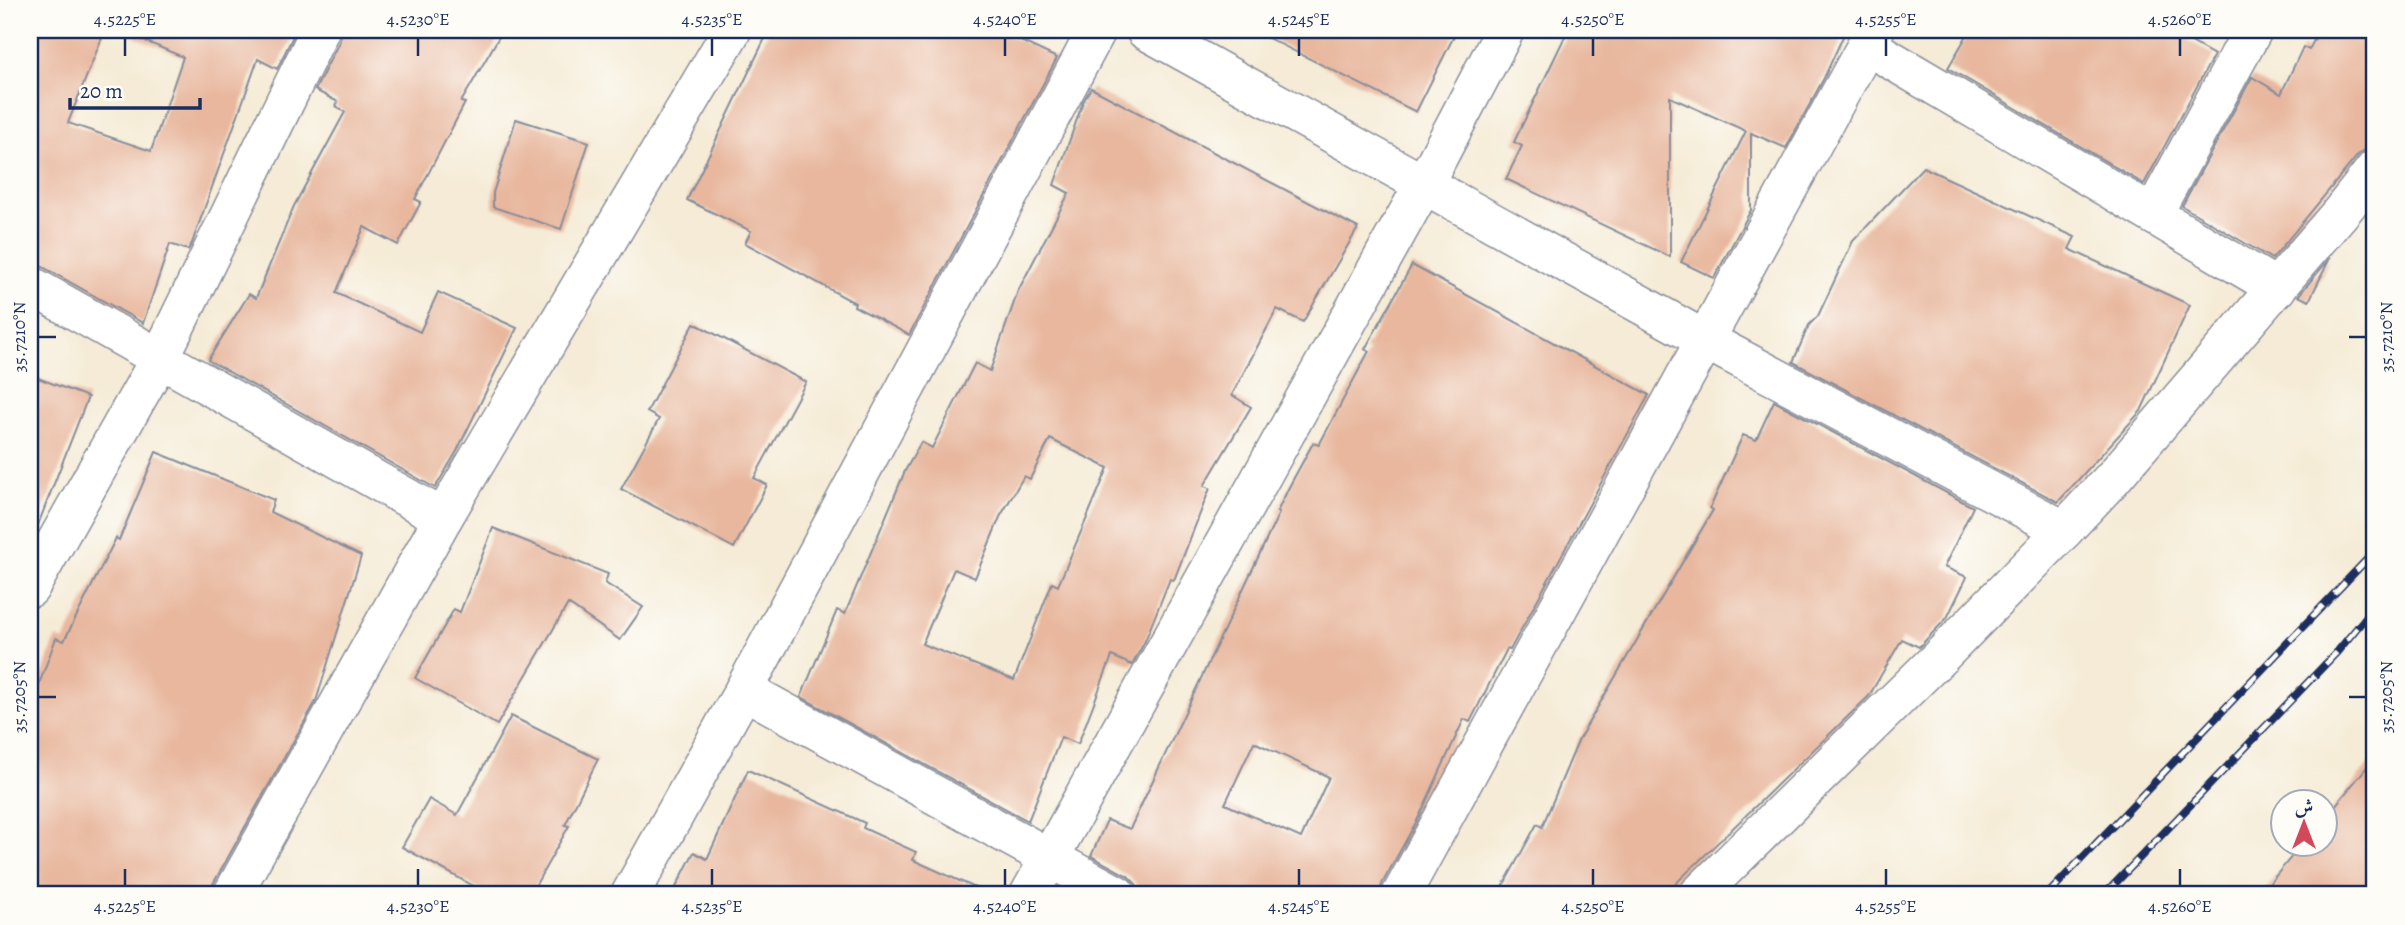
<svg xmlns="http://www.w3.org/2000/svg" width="2405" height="925" viewBox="0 0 2405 925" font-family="Alegreya,Amiri,serif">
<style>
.building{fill:#e8b79e;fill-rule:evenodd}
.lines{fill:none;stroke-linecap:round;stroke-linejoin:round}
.minor-casing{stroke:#888d9a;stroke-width:41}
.minor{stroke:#fff;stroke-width:38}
.rail-casing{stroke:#1b2f5e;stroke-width:8}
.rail{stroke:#fdfcf7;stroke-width:5;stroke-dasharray:16;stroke-linecap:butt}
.ticks{fill:none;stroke:#1b2f5e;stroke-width:2.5}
.neatline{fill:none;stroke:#1b2f5e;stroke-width:2.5}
.ticks-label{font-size:18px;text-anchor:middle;fill:#1b2f5e}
</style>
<rect width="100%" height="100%" fill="#fdfcf7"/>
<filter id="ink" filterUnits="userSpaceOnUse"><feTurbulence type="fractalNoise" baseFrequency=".0143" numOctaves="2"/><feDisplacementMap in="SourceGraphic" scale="14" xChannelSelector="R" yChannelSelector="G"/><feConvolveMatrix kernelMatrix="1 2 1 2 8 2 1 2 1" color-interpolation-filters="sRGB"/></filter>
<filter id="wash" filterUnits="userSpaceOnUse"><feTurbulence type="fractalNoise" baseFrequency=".00686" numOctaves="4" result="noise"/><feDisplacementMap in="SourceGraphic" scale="28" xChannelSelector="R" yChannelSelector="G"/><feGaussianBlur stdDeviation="1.57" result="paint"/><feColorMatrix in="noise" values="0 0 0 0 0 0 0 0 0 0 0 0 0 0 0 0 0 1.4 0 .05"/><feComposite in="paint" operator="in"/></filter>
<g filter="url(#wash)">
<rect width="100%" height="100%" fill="#f5ebd6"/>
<g id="blocks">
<g class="building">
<path d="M30,30H105L68,123L151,151L183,57L119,30H296L277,69L258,59L192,243L188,250L170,244L143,323L41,266L30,263Z"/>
<path d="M342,30H503L461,102L465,103L415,199L421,202L398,245L364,227L336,293L420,332L438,292L517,328L457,451L435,488L208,360L249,294L256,298L294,206L345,112L336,106L338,102L315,90L340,40Z"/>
<path d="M769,30H997L1057,58L909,335L854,306L855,303L745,243L751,231L687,200Z"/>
<path d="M1252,30H1457L1416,112Z"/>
<path d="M1568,30H1846L1824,78L1786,148L1751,133V210L1714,278L1681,262L1746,131L1670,97V257L1506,179L1522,146L1514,142Z"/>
<path d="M1970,30H2170L2214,55L2144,184L1948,68Z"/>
<path d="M2319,30H2375V148L2366,149L2358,155L2272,259L2182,206L2252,77L2281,94L2303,47L2309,50Z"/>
<path d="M1091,88L1358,228L1303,322L1277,309L1232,395L1251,407L1204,486L1210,488L1174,580L1170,579L1145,641L1132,665L1112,656L1078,744L1061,737L1028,821L801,697L837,610L845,614L905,471L921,442L932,448L975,363L990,371L1018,291L1069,193L1054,185L1083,102ZM1050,439L1108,468L1058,586L1052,583L1014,680L922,644L954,569L975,578L1000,517L1024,476L1030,479Z"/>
<path d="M516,119L589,142L561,229L493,207V193Z"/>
<path d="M1923,167L2075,237L2069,249L2190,305L2141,411L2058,502L1793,362L1809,325L1818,316L1853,241Z"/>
<path d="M2330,258L2309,301L2298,296Z"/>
<path d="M1412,265L1649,395L1510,650L1507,649L1470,722L1464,719L1420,815L1382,884L1379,895H1139L1136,884L1128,876L1091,856L1107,820L1130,829L1279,513L1277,512L1289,487L1313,443L1319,445L1369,351L1365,349ZM1254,742L1329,777L1301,838L1225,804Z"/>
<path d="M694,323L806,382L754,478L767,485L734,548L621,489L659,419L647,412Z"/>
<path d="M30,375L88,397L32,540L30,539Z"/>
<path d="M1774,401L1973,507L1944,567L1967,577L1947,618L1919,647L1902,639L1869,696L1673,886L1668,895H1498L1537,824L1542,827L1579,739L1713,510L1710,508L1743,435L1756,440Z"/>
<path d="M156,452L274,500L270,512L361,556L316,701L213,884L210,895H30V709L56,638L64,641L116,538L119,540Z"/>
<path d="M493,528L608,574L605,583L643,607L620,640L568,604L497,725L415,678L454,609L460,612Z"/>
<path d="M511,716L598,759L565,825L569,826L530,895H490L402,847L429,799L457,815Z"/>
<path d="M2375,757V895H2260L2302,844H2325V818Z"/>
<path d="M748,770L865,823L863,828L916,852L913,860L991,895H672L694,852L707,859Z"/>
</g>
</g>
</g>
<g filter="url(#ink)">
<use href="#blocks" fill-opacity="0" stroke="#888d9a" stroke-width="2"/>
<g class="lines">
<g class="minor-casing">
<g id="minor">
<path d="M1145,30L1705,340L2064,530"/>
<path d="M1866,45L2277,288"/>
<path d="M2153,214L2253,30"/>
<path d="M30,285L443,518L232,895"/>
<path d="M443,518L732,30"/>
<path d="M30,588L160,358L320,30"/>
<path d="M744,690L1117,895"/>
<path d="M630,895L744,690L1097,30"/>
<path d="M1029,895L1424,184L1505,30"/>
<path d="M1401,895L1875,30"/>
<path d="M1698,895L1944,653L2064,530L2112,479L2342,211L2375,169"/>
</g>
</g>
<use href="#minor" class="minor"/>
<g class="rail-casing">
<g id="rail">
<path d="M2047,895L2375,551"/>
<path d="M2104,895L2337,652L2375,606"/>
</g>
</g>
<use href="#rail" class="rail"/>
</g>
</g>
<path class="ticks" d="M125,38V56M418,38V56M712,38V56M1005,38V56M1299,38V56M1593,38V56M1886,38V56M2180,38V56M38,337H56M2349,337H2366M38,697H56M2349,697H2366M125,869V886M418,869V886M712,869V886M1005,869V886M1299,869V886M1593,869V886M1886,869V886M2180,869V886"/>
<rect width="2405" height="925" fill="none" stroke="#fdfcf7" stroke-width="77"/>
<g transform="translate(2304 823)"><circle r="33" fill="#fdfcf7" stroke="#a3aaba" stroke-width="2"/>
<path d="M0-5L12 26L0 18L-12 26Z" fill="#d1495b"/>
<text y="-10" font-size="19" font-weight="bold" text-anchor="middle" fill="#1b2f5e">ش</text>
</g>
<path d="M70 98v10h130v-10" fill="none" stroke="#1b2f5e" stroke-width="3.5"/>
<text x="80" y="98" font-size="21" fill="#1b2f5e" stroke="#fdfcf7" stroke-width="5" paint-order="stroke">20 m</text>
<rect x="38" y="38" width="2328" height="848" class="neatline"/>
<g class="ticks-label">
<text x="125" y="25">4.5225°E</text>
<text x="418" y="25">4.5230°E</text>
<text x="712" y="25">4.5235°E</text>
<text x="1005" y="25">4.5240°E</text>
<text x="1299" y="25">4.5245°E</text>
<text x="1593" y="25">4.5250°E</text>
<text x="1886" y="25">4.5255°E</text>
<text x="2180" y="25">4.5260°E</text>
<text transform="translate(19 337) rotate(-90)" y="6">35.7210°N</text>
<text transform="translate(2386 337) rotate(-90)" y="6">35.7210°N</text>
<text transform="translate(19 697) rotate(-90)" y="6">35.7205°N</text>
<text transform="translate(2386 697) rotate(-90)" y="6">35.7205°N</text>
<text x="125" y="912">4.5225°E</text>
<text x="418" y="912">4.5230°E</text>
<text x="712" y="912">4.5235°E</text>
<text x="1005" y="912">4.5240°E</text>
<text x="1299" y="912">4.5245°E</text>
<text x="1593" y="912">4.5250°E</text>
<text x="1886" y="912">4.5255°E</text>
<text x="2180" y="912">4.5260°E</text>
</g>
</svg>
